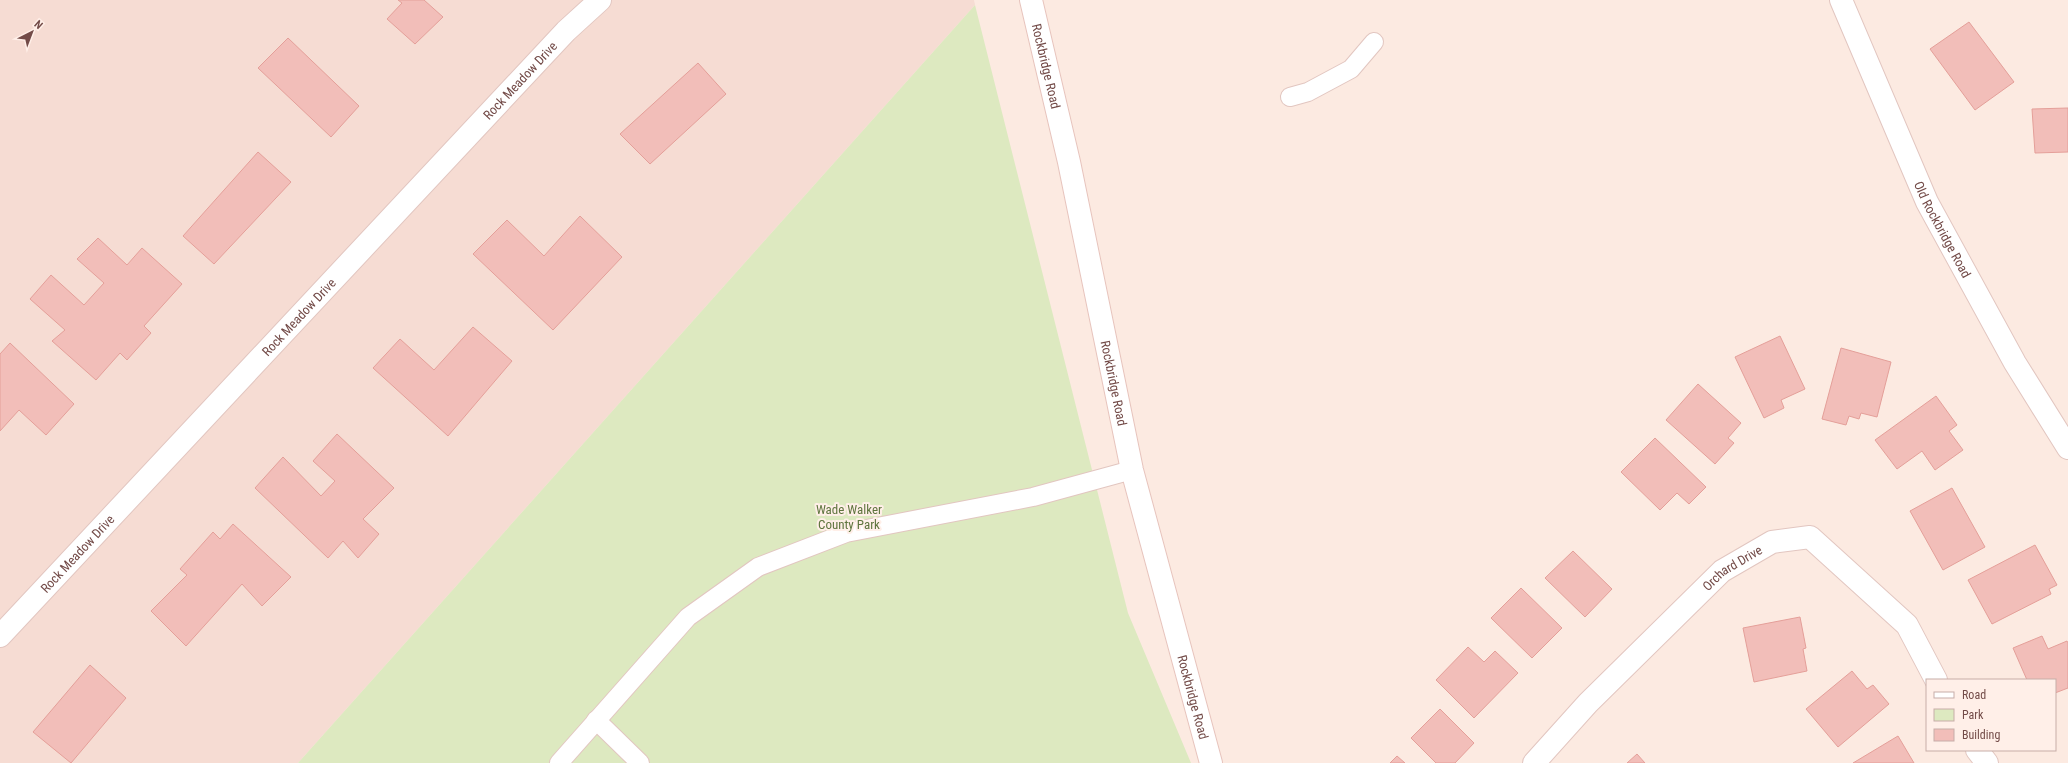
<svg xmlns="http://www.w3.org/2000/svg" width="2068" height="763" viewBox="0 0 2068 763" font-family="'Roboto Condensed',sans-serif">
<style>
.residential{fill:#f6dcd3}
.green{fill:#dde9c0}
.building{fill:#f2beb9;stroke:#e49f99}
.lines{fill:none;stroke-linecap:round;stroke-linejoin:round}
.lane-casing{stroke:#e2c6c0;stroke-width:20}
.street-casing{stroke:#e2c6c0;stroke-width:24}
.secondary-casing{stroke:#e7c4bd;stroke-width:24}
.lane{stroke:#fff;stroke-width:18}
.street{stroke:#fff;stroke-width:22}
.secondary{stroke:#fff;stroke-width:22}
.labels{text-anchor:middle;stroke-width:4;stroke-linejoin:round;paint-order:stroke}
.street-label{font-size:13px;fill:#734b48;stroke:#ffefe8}
.park-label{font-size:13px;fill:#5e743d;stroke:#ffefe8}
</style>
<rect width="100%" height="100%" fill="#fceae1"/>
<path class="residential" d="M0,0H974L975,5L298,763H0Z"/>
<path class="green" d="M975,5L1128,613L1191,763H298Z"/>
<g class="building">
<path d="M398,0H424L443,17L415,44L387,19L402,3Z"/>
<path d="M1969,22L2014,82L1975,110L1930,49Z"/>
<path d="M288,38L359,106L331,137L258,68Z"/>
<path d="M698,63L726,94L650,164L620,134Z"/>
<path d="M2068,108V152L2035,153L2032,109Z"/>
<path d="M258,152L291,182L214,264L183,236Z"/>
<path d="M580,216L622,257L553,330L473,254L507,220L544,256Z"/>
<path d="M98,238L127,265L142,248L182,284L144,326L151,333L127,360L120,353L96,380L52,341L65,330L30,299L51,275L84,305L104,283L77,259Z"/>
<path d="M473,327L512,361L448,436L373,368L400,339L434,370Z"/>
<path d="M1780,336L1805,389L1781,400L1784,408L1764,418L1735,357Z"/>
<path d="M10,343L74,404L46,435L19,410L0,431V354Z"/>
<path d="M1841,348L1891,362L1877,417L1861,413L1859,419L1849,416L1846,425L1822,419Z"/>
<path d="M1698,384L1741,423L1728,438L1734,443L1715,464L1666,420Z"/>
<path d="M1936,396L1957,425L1949,431L1963,450L1935,470L1922,451L1897,469L1875,440Z"/>
<path d="M337,434L394,488L363,519L379,534L358,558L343,541L328,558L255,488L283,457L321,496L335,481L313,461Z"/>
<path d="M1655,438L1706,487L1689,504L1677,493L1660,510L1621,472Z"/>
<path d="M1952,488L1985,547L1943,570L1910,511Z"/>
<path d="M233,524L291,577L262,606L242,584L186,646L151,611L187,575L180,569L213,532L220,539Z"/>
<path d="M2035,545L2057,585L2049,589L2051,594L1992,624L1968,580Z"/>
<path d="M1573,551L1612,589L1585,617L1545,578Z"/>
<path d="M1521,588L1562,628L1532,658L1491,618Z"/>
<path d="M1800,617L1806,648L1803,649L1807,671L1754,682L1743,628Z"/>
<path d="M2042,636L2048,649L2067,641L2068,643V688L2055,693V680H2027L2013,648Z"/>
<path d="M1468,647L1484,662L1495,651L1518,673L1474,718L1436,680Z"/>
<path d="M90,665L126,698L71,763L33,732Z"/>
<path d="M1852,671L1867,689L1873,685L1889,704L1838,747L1806,709Z"/>
<path d="M1440,709L1474,743L1455,763H1436L1411,738Z"/>
<path d="M1898,736L1914,763H1853Z"/>
<path d="M1637,754L1645,763H1627Z"/>
<path d="M1397,756L1405,763H1390Z"/>
</g>
<g class="lines">
<g class="lane-casing">
<g id="lane">
<path d="M1290,97L1308,92L1351,69L1374,42"/>
<path d="M596,720L640,763"/>
<path d="M559,763L688,617L758,567L846,533L1033,497L1132,470"/>
</g>
</g>
<g class="street-casing">
<g id="street">
<path id="s1" d="M1841,0L1927,202L2015,363L2068,448"/>
<path id="s2" d="M0,636L566,31L600,0"/>
<path d="M1977,750L1987,763"/>
<path id="s3" d="M1534,763L1588,703L1722,571L1772,542L1810,537L1907,625L1936,680"/>
</g>
</g>
<g class="secondary-casing">
<g id="secondary">
<path id="s4" d="M1031,0L1069,162L1132,470L1211,763"/>
</g>
</g>
<use href="#lane" class="lane"/>
<use href="#street" class="street"/>
<use href="#secondary" class="secondary"/>
</g>
<g class="labels">
<g class="street-label">
<text dy="5" stroke="none"><textPath href="#s4" startOffset="68">Rockbridge Road</textPath></text>
<text dy="5" stroke="none"><textPath href="#s2" startOffset="761">Rock Meadow Drive</textPath></text>
<text dy="5" stroke="none"><textPath href="#s1" startOffset="251">Old Rockbridge Road</textPath></text>
<text dy="5" stroke="none"><textPath href="#s2" startOffset="437">Rock Meadow Drive</textPath></text>
<text dy="5" stroke="none"><textPath href="#s4" startOffset="392">Rockbridge Road</textPath></text>
<text dy="5" stroke="none"><textPath href="#s2" startOffset="113">Rock Meadow Drive</textPath></text>
<text dy="5" stroke="none"><textPath href="#s3" startOffset="279">Orchard Drive</textPath></text>
<text dy="5" stroke="none"><textPath href="#s4" startOffset="716">Rockbridge Road</textPath></text>
</g>
<g class="park-label">
<text x="849" y="514">Wade Walker<tspan x="849" dy="15">County Park</tspan></text>
</g>
</g>
<rect x="1926" y="679" width="130" height="72" fill="#ffefe8" stroke="#c7ada8"/>
<rect x="1934" y="692" width="20" height="6" fill="#ffffff" stroke="#c7ada8"/>
<text x="1962" y="699" font-size="12" fill="#734b48">Road</text>
<rect x="1934" y="709" width="20" height="12" fill="#dde9c0" stroke="#c7ada8"/>
<text x="1962" y="719" font-size="12" fill="#734b48">Park</text>
<rect x="1934" y="729" width="20" height="12" fill="#f2beb9" stroke="#c7ada8"/>
<text x="1962" y="739" font-size="12" fill="#734b48">Building</text>
<g transform="translate(32 32) rotate(42)" stroke="#ffefe8" stroke-width="3" paint-order="stroke">
<path d="M0-3L7 15L0 10L-7 15Z" fill="#734b48"/>
<text y="-6" font-size="11" font-weight="bold" text-anchor="middle" fill="#734b48">N</text>
</g>
</svg>
